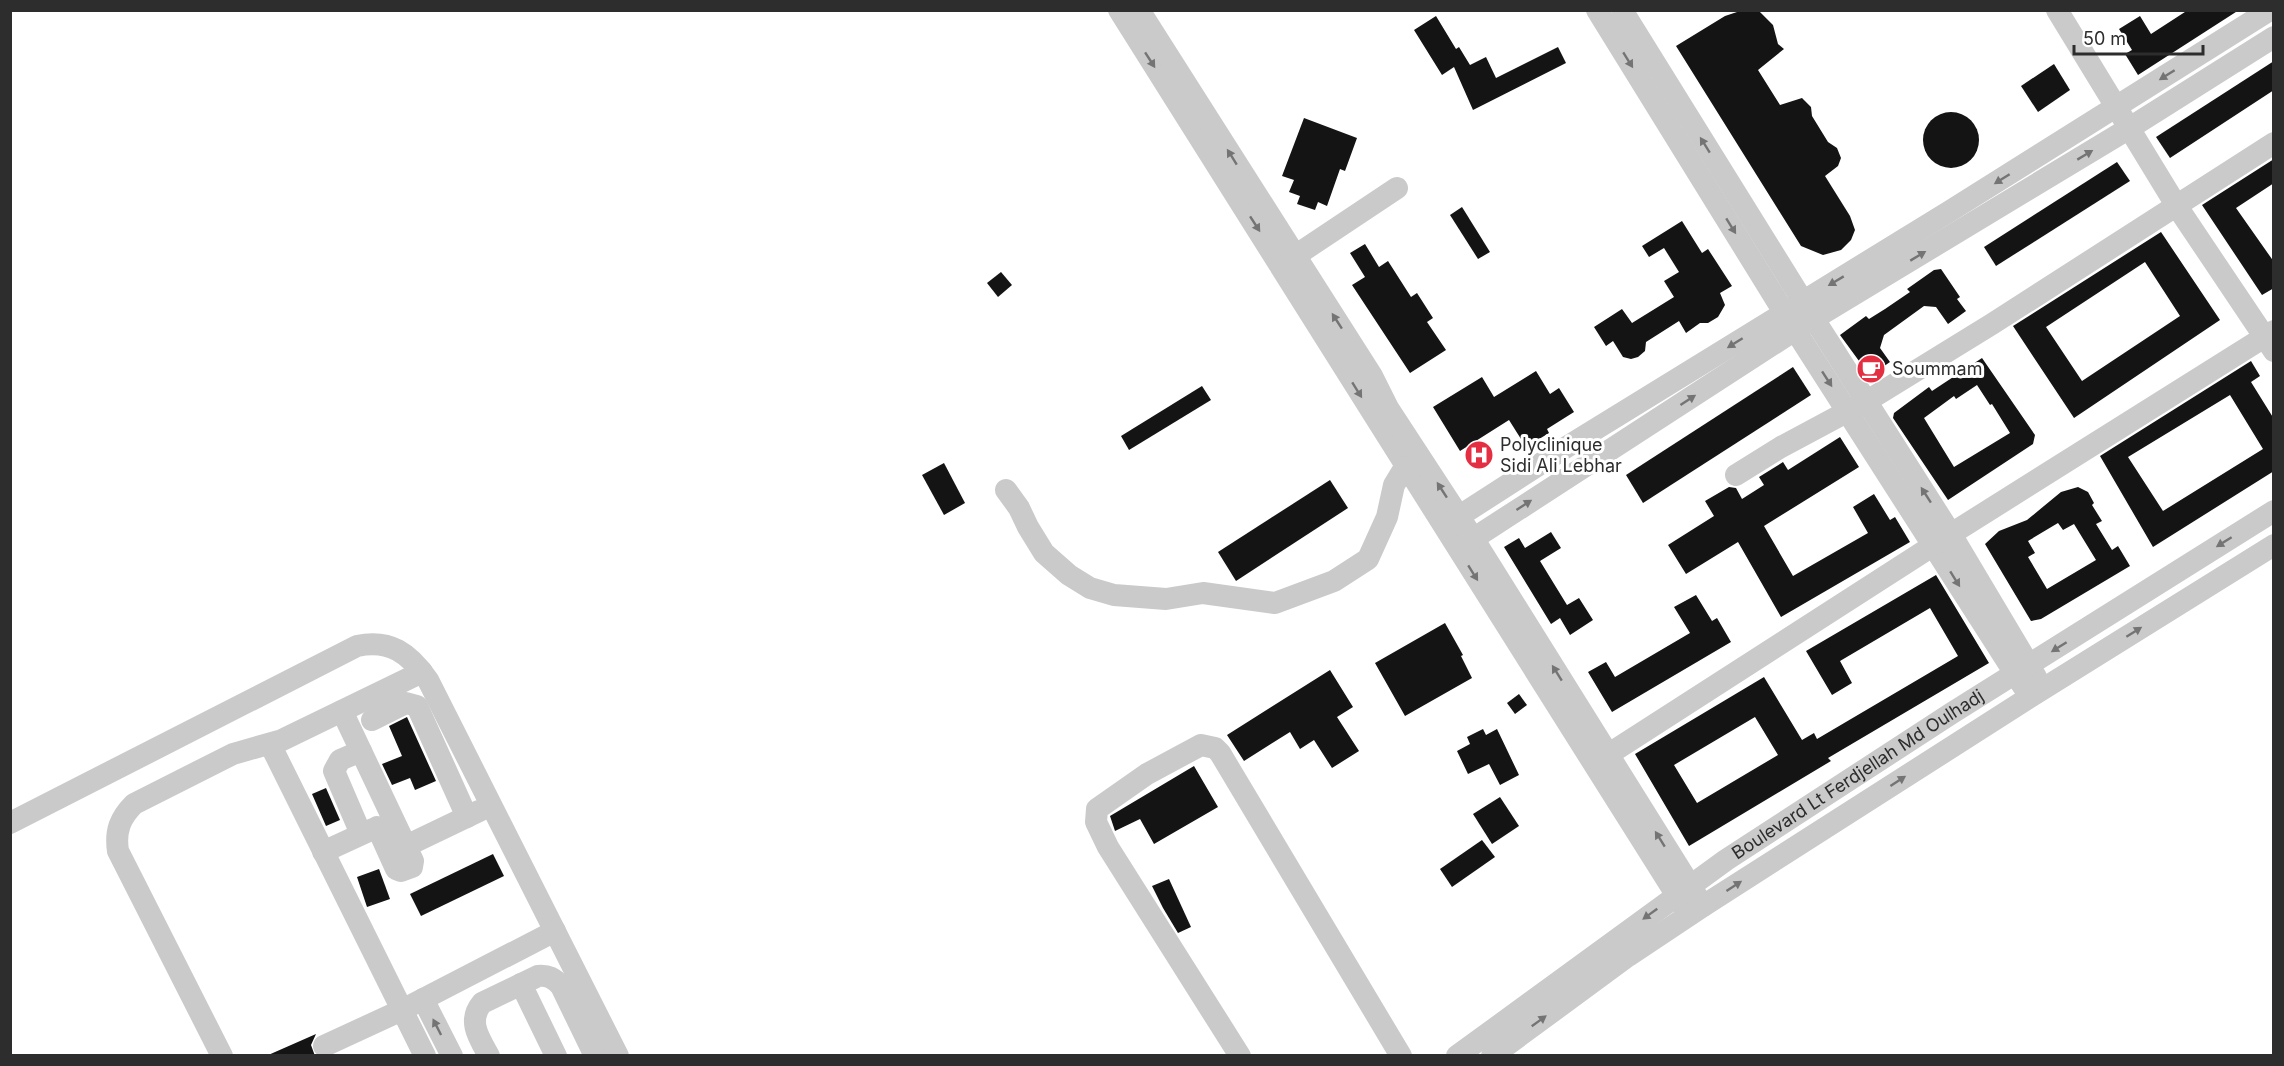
<svg xmlns="http://www.w3.org/2000/svg" width="2284" height="1066" viewBox="0 0 2284 1066" font-family="Inter,sans-serif">
<style>
.building{fill:#141414;fill-rule:evenodd}
.lines{fill:none;stroke-linecap:round;stroke-linejoin:round}
.minor{stroke:#cacaca;stroke-width:22}
.oneway{fill:#747474}
.labels{text-anchor:middle;stroke-width:6;stroke-linejoin:round;paint-order:stroke}
.poi-label{font-size:18px;fill:#2d2d2d;stroke:#fff;text-anchor:start}
.street-label{font-size:18px;fill:#2d2d2d;stroke:#fff}
</style>
<rect width="100%" height="100%" fill="#fff"/>
<g class="building">
<path d="M1743,10H1758L1773,25L1778,44L1784,49L1758,70L1780,105L1802,98L1811,107L1812,116L1828,142L1837,148L1841,158L1838,166L1825,176L1850,216L1855,230L1851,240L1841,250L1823,255L1801,246L1676,46L1725,16Z"/>
<path d="M2188,10H2239L2138,75L2125,54L2132,50L2119,29L2140,16L2151,34Z"/>
<path d="M1436,16L1456,49L1459,47L1470,65L1486,57L1496,78L1558,47L1566,63L1473,110L1454,67L1442,75L1414,30Z"/>
<path d="M2274,61V90L2170,158L2156,137Z"/>
<path d="M2054,64L2070,90L2038,112L2021,86Z"/>
<circle cx="1951" cy="140" r="28"/>
<path d="M1304,118L1357,138L1345,171L1340,169L1327,206L1318,202L1315,210L1297,204L1300,196L1289,192L1294,180L1282,176Z"/>
<path d="M2274,159V183L2236,208L2274,262V288L2262,295L2202,205Z"/>
<path d="M2117,162L2130,181L1996,266L1984,247Z"/>
<path d="M1462,207L1490,252L1478,259L1450,215Z"/>
<path d="M1682,221L1702,253L1708,249L1732,286L1720,293L1725,305L1718,317L1708,323H1700L1686,333L1679,321L1646,342L1645,351L1638,357L1631,359L1623,357L1613,341L1606,346L1594,327L1622,309L1632,323L1674,297L1664,281L1679,272L1664,248L1649,257L1642,246Z"/>
<path d="M2161,232L2220,320L2074,418L2013,326ZM2145,262L2180,316L2082,381L2046,327Z"/>
<path d="M1365,244L1379,267L1388,261L1411,297L1417,293L1433,318L1427,322L1446,350L1410,373L1352,285L1365,277L1350,253Z"/>
<path d="M1941,269L1960,297L1957,299L1966,311L1948,324L1936,307L1924,306L1884,335L1880,348L1890,362L1870,376L1840,335L1866,316L1869,319L1885,309L1910,292L1907,289L1934,270Z"/>
<path d="M1001,272L1012,285L998,297L987,283Z"/>
<path d="M1982,358L2035,435L2033,444L1948,500L1893,418L1894,413L1929,387L1932,391ZM1977,385L1990,405L1992,404L2010,433L1954,467L1924,418L1954,396L1956,399Z"/>
<path d="M2251,361L2260,376L2251,382L2274,419V471L2153,547L2100,456ZM2230,395L2263,449L2163,511L2128,457Z"/>
<path d="M1793,367L1811,395L1643,503L1626,475Z"/>
<path d="M1536,371L1550,394L1559,388L1574,412L1547,429L1549,433L1526,447L1509,420L1460,451L1433,407L1482,377L1494,397Z"/>
<path d="M1202,386L1211,400L1129,450L1121,436Z"/>
<path d="M1840,437L1859,467L1764,526L1793,576L1868,533L1853,507L1874,494L1890,520L1895,517L1910,542L1781,617L1738,542L1686,574L1668,545L1714,516L1705,501L1729,487L1736,488L1742,499L1764,485L1759,477L1783,462L1788,470Z"/>
<path d="M944,463L965,503L944,515L922,475Z"/>
<path d="M1330,480L1348,508L1236,581L1218,552Z"/>
<path d="M2078,487L2088,492L2094,503L2092,505L2102,521L2096,524L2112,550L2118,546L2130,566L2041,619L2031,621L1985,544L1999,531L2027,520L2061,492ZM2058,523L2063,530L2074,524L2096,560L2047,589L2028,557L2035,553L2028,541Z"/>
<path d="M1551,532L1561,548L1540,561L1567,605L1579,598L1593,620L1570,635L1560,618L1551,624L1504,547L1519,538L1525,548Z"/>
<path d="M1936,575L1989,663L1828,758L1831,761L1689,846L1635,754L1764,677L1802,740L1814,733L1817,739L1958,656L1930,608L1840,661L1852,683L1832,695L1806,651ZM1755,717L1778,755L1697,803L1674,765Z"/>
<path d="M1696,595L1712,621L1717,618L1731,642L1612,712L1588,672L1606,662L1615,677L1690,633L1674,607Z"/>
<path d="M1445,623L1463,655L1461,656L1472,678L1405,716L1375,663Z"/>
<path d="M1330,670L1353,707L1337,717L1359,751L1332,768L1314,740L1300,749L1290,732L1244,761L1227,735Z"/>
<path d="M1519,694L1527,705L1515,714L1507,703Z"/>
<path d="M407,717L436,781L415,790L410,778L392,785L382,764L402,756L389,726Z"/>
<path d="M1483,729L1486,735L1497,729L1519,775L1500,785L1489,764L1468,774L1457,751L1470,744L1467,737Z"/>
<path d="M1194,766L1218,807L1154,844L1140,819L1115,831L1110,816Z"/>
<path d="M326,788L340,820L326,826L312,794Z"/>
<path d="M1500,797L1519,826L1492,844L1473,814Z"/>
<path d="M1482,840L1495,857L1452,887L1440,869Z"/>
<path d="M493,854L504,876L421,916L410,894Z"/>
<path d="M379,869L390,899L367,907L357,877Z"/>
<path d="M1169,879L1191,927L1178,933L1163,908L1152,886Z"/>
<path d="M316,1034L311,1045L315,1056H266Z"/>
</g>
<g class="lines">
<g class="minor">
<path d="M1119,10L1689,915"/>
<path d="M1139,10L1372,376L1388,408L1473,538L1703,906"/>
<path d="M1597,10L1795,330L2023,686"/>
<path d="M1622,10L1814,319L1951,534L2036,677"/>
<path d="M2057,10L2176,205L2274,351"/>
<path d="M1295,256L1397,188"/>
<path d="M1736,475L1781,447L1867,401L1992,324L2274,143"/>
<path d="M1006,490L1019,508L1028,527L1044,553L1069,575L1090,588L1114,595L1166,599L1203,593L1275,603L1334,581L1368,559L1387,517L1394,485L1405,467"/>
<path d="M1447,524L1565,448L1950,211L2270,10"/>
<path d="M1462,546L1795,330L2128,129L2274,37"/>
<path d="M342,711L413,861L412,867L401,871L396,869L377,827"/>
<path d="M372,720L406,703L417,706L467,817"/>
<path d="M270,744L425,1056"/>
<path d="M361,751L340,760L334,771L361,834"/>
<path d="M1595,763L1951,534L2274,331"/>
<path d="M10,823L357,646C390,639 409,653 428,680L618,1056"/>
<path d="M406,846L479,811"/>
<path d="M323,852L373,829"/>
<path d="M521,984L556,1056"/>
<path d="M423,999L452,1056"/>
<path d="M324,1046L402,1010L555,931"/>
<path d="M222,1056L118,851C115,831 120,818 134,804L233,754L282,740L422,672"/>
<path d="M489,1056C479,1038 467,1021 482,1003L538,976C548,975 554,978 561,986L595,1056"/>
<path d="M1240,1056L1108,847L1096,822L1097,809L1147,774L1201,745L1215,748L1220,753L1401,1056"/>
<path id="s1" d="M1457,1056L1726,860L1952,713L2274,511"/>
<path d="M1492,1056L1628,956L1703,906L2030,697L2274,545"/>
</g>
</g>
<defs><path id="oneway-solid" d="M-6-.8H1V-3.2L6.5 0L1 3.2V.8H-6Z" transform="scale(1.5)"/></defs>
<g class="oneway">
<use href="#oneway-solid" transform="translate(1150 60) rotate(57)"/>
<use href="#oneway-solid" transform="translate(1628 60) rotate(58)"/>
<use href="#oneway-solid" transform="translate(2167 75) rotate(148)"/>
<use href="#oneway-solid" transform="translate(1705 145) rotate(-122)"/>
<use href="#oneway-solid" transform="translate(2085 155) rotate(-31)"/>
<use href="#oneway-solid" transform="translate(1232 157) rotate(-122)"/>
<use href="#oneway-solid" transform="translate(2002 179) rotate(148)"/>
<use href="#oneway-solid" transform="translate(1255 224) rotate(57)"/>
<use href="#oneway-solid" transform="translate(1731 226) rotate(58)"/>
<use href="#oneway-solid" transform="translate(1918 256) rotate(-31)"/>
<use href="#oneway-solid" transform="translate(1836 281) rotate(149)"/>
<use href="#oneway-solid" transform="translate(1337 321) rotate(-123)"/>
<use href="#oneway-solid" transform="translate(1735 343) rotate(148)"/>
<use href="#oneway-solid" transform="translate(1827 379) rotate(57)"/>
<use href="#oneway-solid" transform="translate(1357 390) rotate(58)"/>
<use href="#oneway-solid" transform="translate(1688 400) rotate(-33)"/>
<use href="#oneway-solid" transform="translate(1442 490) rotate(-123)"/>
<use href="#oneway-solid" transform="translate(1926 495) rotate(-123)"/>
<use href="#oneway-solid" transform="translate(1524 505) rotate(-33)"/>
<use href="#oneway-solid" transform="translate(2224 542) rotate(148)"/>
<use href="#oneway-solid" transform="translate(1473 573) rotate(58)"/>
<use href="#oneway-solid" transform="translate(1955 579) rotate(58)"/>
<use href="#oneway-solid" transform="translate(2134 632) rotate(-32)"/>
<use href="#oneway-solid" transform="translate(2059 647) rotate(148)"/>
<use href="#oneway-solid" transform="translate(1557 673) rotate(-122)"/>
<use href="#oneway-solid" transform="translate(1898 781) rotate(-33)"/>
<use href="#oneway-solid" transform="translate(1660 839) rotate(-122)"/>
<use href="#oneway-solid" transform="translate(1734 886) rotate(-33)"/>
<use href="#oneway-solid" transform="translate(1650 914) rotate(144)"/>
<use href="#oneway-solid" transform="translate(1539 1021) rotate(-36)"/>
<use href="#oneway-solid" transform="translate(437 1027) rotate(-117)"/>
</g>
<defs>
<g id="cafe-disc" transform="scale(1.5)"><circle r="9.5" fill="#e42f43" stroke="#fff"/><path d="M-5.5-4.5H6V0H3Q3 3.5 0 3.5H-2.5Q-5.5 3.5-5.5 0ZM3-3.2v2h1.7v-2ZM-6 4.5H4V6H-6Z" fill="#fff"/></g>
<g id="hospital-disc" transform="scale(1.5)"><circle r="9.5" fill="#e42f43" stroke="#fff"/><path d="M-5-5h3v3.5h4V-5h3V5h-3V1.5h-4V5h-3Z" fill="#fff"/></g>
</defs>
<g fill-rule="evenodd">
<use href="#cafe-disc" x="1871" y="369"/>
<use href="#hospital-disc" x="1479" y="455"/>
</g>
<g class="labels">
<g class="poi-label">
<text x="1892" y="375">Soummam</text>
<text x="1500" y="451">Polyclinique<tspan x="1500" dy="21">Sidi Ali Lebhar</tspan></text>
</g>
<g class="street-label">
<text dy="6" stroke="none"><textPath href="#s1" startOffset="490">Boulevard Lt Ferdjellah Md Oulhadj</textPath></text>
</g>
</g>
<rect width="2284" height="1066" fill="none" stroke="#2d2d2d" stroke-width="24"/>
<path d="M2074 45v9h129v-9" fill="none" stroke="#2d2d2d" stroke-width="3"/>
<text x="2083" y="45" font-size="18" fill="#2d2d2d" stroke="#ffffff" stroke-width="4.5" paint-order="stroke">50 m</text>
</svg>
